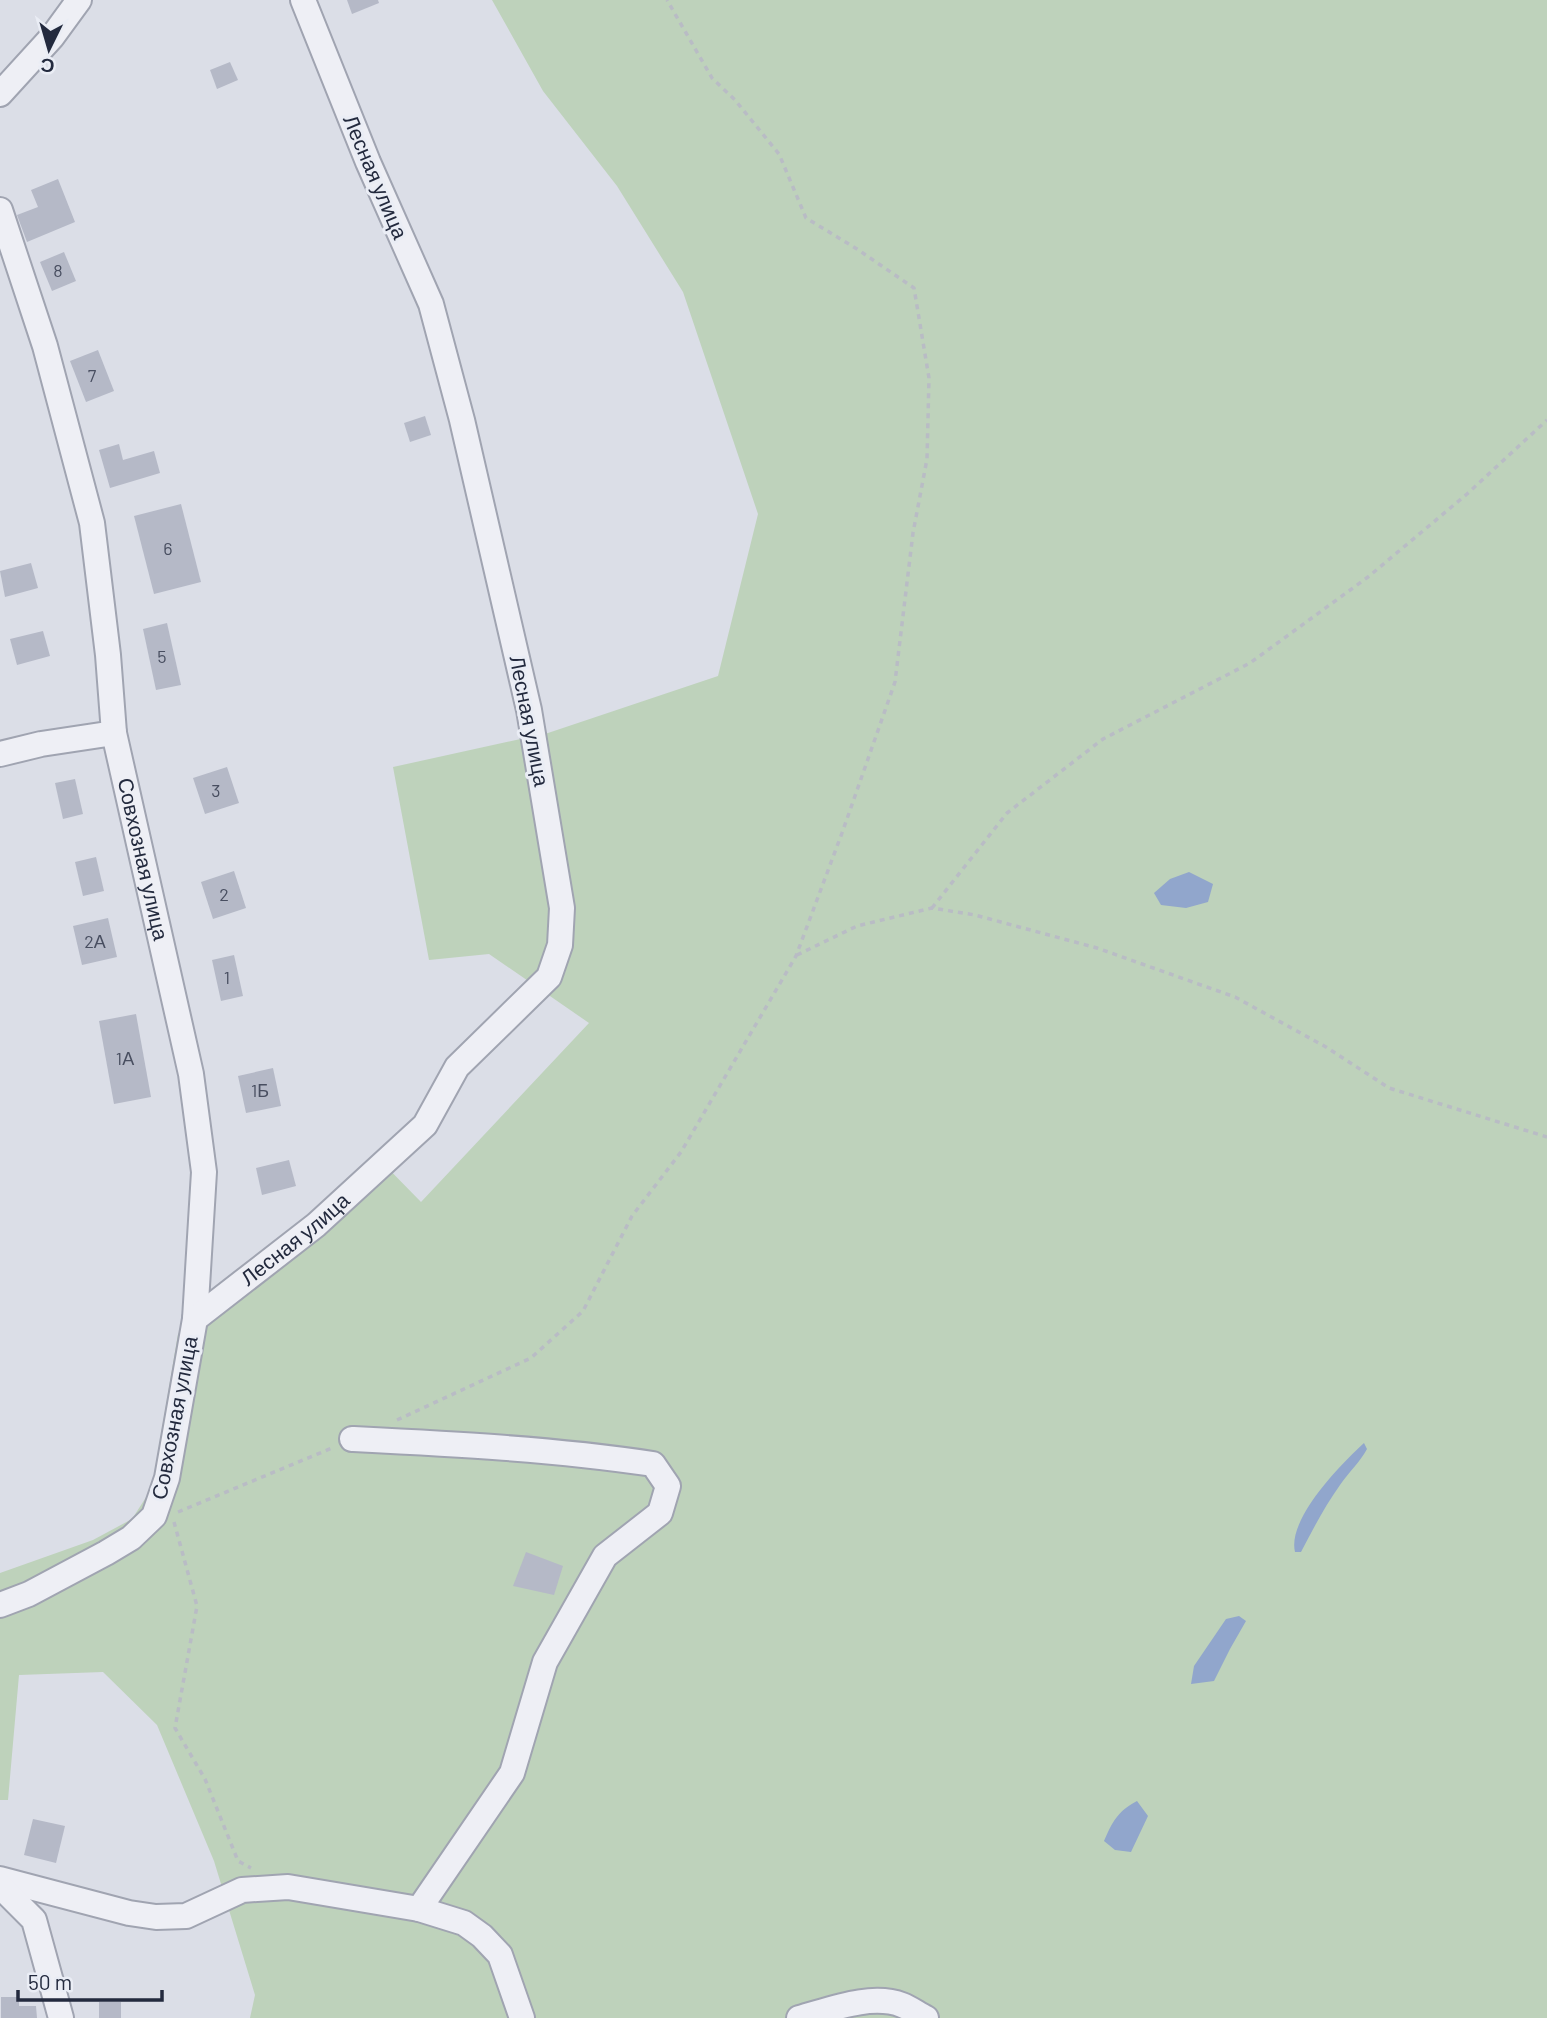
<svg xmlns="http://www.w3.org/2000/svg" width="1547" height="2018" viewBox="0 0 1547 2018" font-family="Barlow,sans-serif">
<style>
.green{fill:#bed2bb}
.water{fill:#91a6cc}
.building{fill:#b5b9c7}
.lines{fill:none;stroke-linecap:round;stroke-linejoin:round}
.minor-casing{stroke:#a0a4b1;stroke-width:28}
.path{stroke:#b9bcc5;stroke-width:3.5;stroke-dasharray:5 5;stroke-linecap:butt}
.minor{stroke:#eeeff5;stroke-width:24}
.labels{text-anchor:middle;stroke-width:6;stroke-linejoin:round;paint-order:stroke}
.number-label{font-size:18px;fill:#484e60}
.street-label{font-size:21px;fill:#232a3e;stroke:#eaedf5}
</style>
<rect width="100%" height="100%" fill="#dbdee7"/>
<path class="green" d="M492,0H1547V2018H250L255,1995L214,1861L157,1725L103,1672L19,1675L8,1800H0V1573L93,1540L132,1519L152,1488L178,1334L231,1279L310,1217L375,1155L421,1202L589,1023L489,954L429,960L393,767L548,733L718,676L758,514L683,292L617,186L543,91Z"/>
<g class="water">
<path d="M1189,872L1213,884L1208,902L1186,908L1161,905L1154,893L1170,879Z"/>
<path d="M1364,1443L1367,1449C1360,1462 1349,1472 1340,1485C1325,1506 1313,1529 1301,1552H1295C1287,1519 1341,1464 1364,1443Z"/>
<path d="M1239,1616L1246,1621L1230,1649L1214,1681L1191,1684L1194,1666L1226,1619Z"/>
<path d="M1137,1801L1148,1816L1131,1852L1115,1850L1104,1841C1113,1821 1117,1812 1137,1801Z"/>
</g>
<g class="building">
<path d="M347,0H378L379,3L352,14Z"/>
<path d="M230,62L238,80L217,89L210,70Z"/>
<path d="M58,179L75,222L27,242L17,215L38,207L31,190Z"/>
<path d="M64,252L76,281L52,291L40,262Z"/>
<path d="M98,350L114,391L86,402L70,361Z"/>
<path d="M425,416L431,435L410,442L404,423Z"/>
<path d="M119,444L123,460L154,451L160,473L110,488L99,450Z"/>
<path d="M181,504L201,582L154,594L134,516Z"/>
<path d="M31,563L38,588L5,597L0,571Z"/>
<path d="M167,623L181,685L156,690L143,629Z"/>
<path d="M43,631L50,656L17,665L10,639Z"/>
<path d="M227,767L239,803L205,814L193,778Z"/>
<path d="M75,779L83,814L63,819L55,783Z"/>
<path d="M96,857L104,891L83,896L75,862Z"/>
<path d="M234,871L246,908L213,919L201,882Z"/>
<path d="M108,918L117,957L82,965L73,926Z"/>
<path d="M234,955L243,996L221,1001L212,960Z"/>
<path d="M136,1014L151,1097L114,1104L99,1021Z"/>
<path d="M273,1068L281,1106L246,1113L238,1076Z"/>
<path d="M289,1160L296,1186L262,1195L256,1168Z"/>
<path d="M526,1552L563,1566L554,1595L513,1586Z"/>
<path d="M33,1819L65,1826L56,1863L24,1855Z"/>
<path d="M1,1997H19V2006H36L37,2018H1Z"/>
<rect x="99" y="2002" width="22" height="16"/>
</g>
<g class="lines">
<g class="minor-casing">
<g id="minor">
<path d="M0,94L52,37L79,0"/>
<path id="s1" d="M0,210L45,346L92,523L108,655L114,733L191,1074L204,1172L195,1319L167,1478L154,1516L131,1538L106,1553L29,1594L0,1605"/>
<path d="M0,754L41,744L114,733"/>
<path id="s2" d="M195,1319L316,1225L425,1125L457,1067L549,977L560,945L562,908L529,710L462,420L431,304L368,162L303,0"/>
<path d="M352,1439C452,1444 553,1449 653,1464L668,1486L660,1513L605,1556L545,1662L512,1773L419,1909"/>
<path d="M0,1879L129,1913L156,1917L186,1916L242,1890L288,1887L419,1909L464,1923L482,1936L500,1955L522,2018"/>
<path d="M0,1886L34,1920L61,2018"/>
<path d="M799,2018C829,2010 871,1993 902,2005C910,2008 918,2014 926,2018"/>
</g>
</g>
<g class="path">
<path d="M932,908L1007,813L1103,739L1250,663L1368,577L1467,494L1547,420"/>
<path d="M797,955L857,926L932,908L975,915L1097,948L1235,997L1326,1047L1389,1088L1547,1137"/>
<path d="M397,1420L531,1358L583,1311L632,1216L681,1152L796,956L842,833L895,682L913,533L927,459L929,378L914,288L857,249L806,218L779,154L735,100L712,78L667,0"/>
<path d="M178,1512L332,1448"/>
<path d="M174,1522L197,1606L175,1728L205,1779L238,1861L251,1868"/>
</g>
<use href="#minor" class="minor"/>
</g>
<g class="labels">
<g class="number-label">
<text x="58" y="277">8</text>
<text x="92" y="382">7</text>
<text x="168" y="555">6</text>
<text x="162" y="663">5</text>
<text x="216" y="797">3</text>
<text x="224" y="901">2</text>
<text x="95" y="948">2А</text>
<text x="227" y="984">1</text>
<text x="125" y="1065">1А</text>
<text x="260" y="1097">1Б</text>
</g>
<g class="street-label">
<text transform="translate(375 177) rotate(67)" y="7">Лесная улица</text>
<text transform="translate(529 721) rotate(79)" y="7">Лесная улица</text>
<text dy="7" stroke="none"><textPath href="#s1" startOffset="667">Совхозная улица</textPath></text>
<text dy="7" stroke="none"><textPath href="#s2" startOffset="128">Лесная улица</textPath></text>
<text transform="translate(175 1418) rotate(-79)" y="7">Совхозная улица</text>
</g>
</g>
<g transform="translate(49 49) rotate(185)" stroke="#eaedf5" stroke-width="5" paint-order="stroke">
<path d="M0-5L12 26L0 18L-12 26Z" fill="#232a3e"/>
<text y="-10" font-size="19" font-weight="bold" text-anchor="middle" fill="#232a3e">С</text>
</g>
<path d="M18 1990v10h144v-10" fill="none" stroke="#232a3e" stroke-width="3.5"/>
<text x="28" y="1990" font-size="21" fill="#232a3e" stroke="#eaedf5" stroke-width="5" paint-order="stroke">50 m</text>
</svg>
